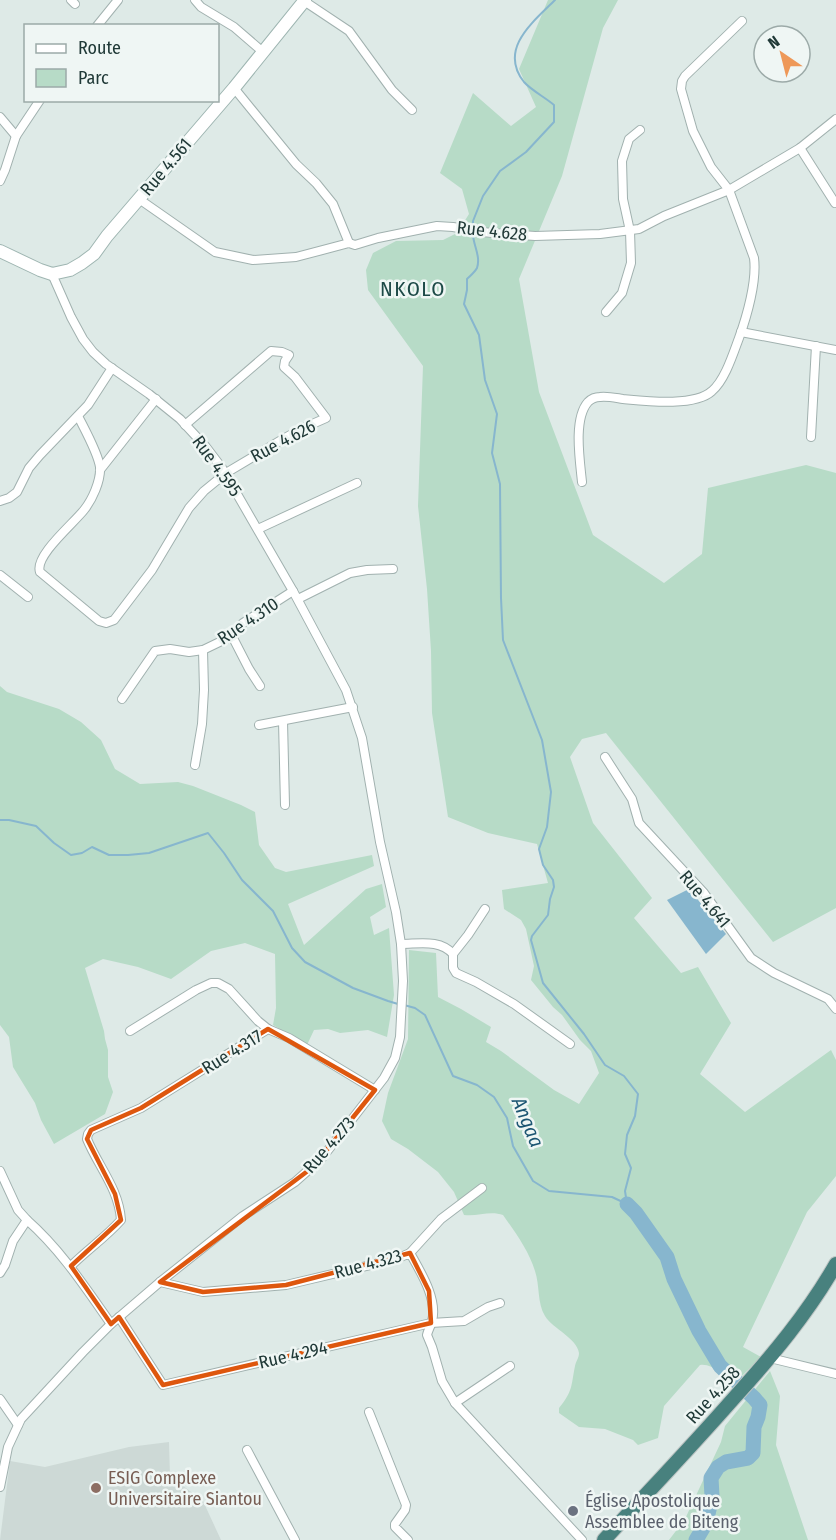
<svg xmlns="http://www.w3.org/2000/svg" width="836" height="1540" viewBox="0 0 836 1540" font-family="'Fira Sans Condensed',sans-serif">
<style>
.built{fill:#cdd9d6}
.green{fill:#b7dbc7}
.water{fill:#87b6ce}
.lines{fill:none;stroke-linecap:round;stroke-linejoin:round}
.stream{stroke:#87b6ce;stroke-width:2}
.river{stroke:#87b6ce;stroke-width:15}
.minor-casing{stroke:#a1b1af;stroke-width:10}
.secondary-casing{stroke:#9eb5b1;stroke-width:14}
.trunk-casing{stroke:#bcc4c3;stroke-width:16}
.minor{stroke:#fff;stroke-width:8}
.secondary{stroke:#fff;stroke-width:12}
.trunk{stroke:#48817e;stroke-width:14}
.marked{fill:none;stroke:#de570e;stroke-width:4.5;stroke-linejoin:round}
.education-dot{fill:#8d6e63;stroke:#eff6f4;stroke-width:2}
.worship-dot{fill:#6b7280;stroke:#eff6f4;stroke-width:2}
.labels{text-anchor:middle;stroke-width:5;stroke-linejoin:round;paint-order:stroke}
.street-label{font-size:18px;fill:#203937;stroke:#eff6f4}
.education-label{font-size:18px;fill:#785e54;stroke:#eff6f4;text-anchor:start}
.worship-label{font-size:18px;fill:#5b616d;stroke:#eff6f4;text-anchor:start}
.water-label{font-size:20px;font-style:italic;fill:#1c5572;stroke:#eff6f4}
.quarter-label{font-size:21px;letter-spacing:1.5px;fill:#1d4a47;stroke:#eff6f4}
</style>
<rect width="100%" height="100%" fill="#deeae7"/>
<path class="built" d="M169,1442L170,1476L203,1501L221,1540H0L10,1461L45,1467L129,1447Z"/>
<g class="green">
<path d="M548,0H618L603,28L562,176L519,279L539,392L593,535L664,583L702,554L708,488L806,465L836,473V908L773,942L606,733L582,739L570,757L593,823L652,898L634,918L681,973L698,967L731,1023L700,1074L745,1112L831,1050L836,1060V1176L807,1212L743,1347L761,1357L733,1385C724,1377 713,1363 700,1365L664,1406L658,1438L638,1445L633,1440L605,1429L579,1427L559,1413V1408C573,1391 571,1386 575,1366C576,1361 579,1358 579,1353C577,1338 553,1329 545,1316C537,1303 540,1286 535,1271C529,1251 515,1232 503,1215C490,1210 477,1217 464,1215L454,1192L438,1172L408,1149L391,1139L382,1121L388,1093L408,1039L409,950L436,953L438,997L461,1009L491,1027L486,1042L501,1051L554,1090L579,1104L599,1073L591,1051L580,1040L562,1015L553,1007L531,980L534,966L526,929L521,920L504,909L502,890L548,883L537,844L488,833L448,817L432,713L431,651L427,589L418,506L423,366L368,290L366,270L373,253L396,241L443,240L457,233L469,214L462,189L440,173L473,93L511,126L536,107L519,69Z"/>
<path d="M0,686L7,692L59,709L81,722L101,740L115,769L140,784L178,782L193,786L241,805L255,812L259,845L275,868L286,872L372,855L374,866L288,904L304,945L366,889L382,884L386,907L370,917L374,935L389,928L394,995L387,1037L368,1030L340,1033L328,1029L314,1030L307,1045L273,1025L276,1008L275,954L245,943L211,951L171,979L138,967L103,959L85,968L104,1031L105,1039L108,1050V1077L113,1092L105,1114L54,1144L41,1120L35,1103L13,1067L9,1037L0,1025Z"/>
<path d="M770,1371L780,1396L776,1445L808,1540H669L685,1519L721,1442L725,1426Z"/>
</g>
<path class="water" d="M689,889L726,934L706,954L667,900Z"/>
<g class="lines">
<g class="stream">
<path d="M473,228V221L483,196L500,171L526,152L554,122V105C546,98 531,90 524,82C498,49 533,22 555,0"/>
<path d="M473,234C473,245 481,256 477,268C475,272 470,276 467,279V290L464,304L479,335L485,380L497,414L492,453L500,484L501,598L503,640L542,740L551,792L547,827L539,849L543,865L553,880L554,887L550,899L548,915L532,936L531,940L543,983L584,1034L605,1065L624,1076L638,1094L635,1116L627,1135L625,1154L631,1168L625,1191L627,1204"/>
<path d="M0,820H9L36,826L54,843L71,855L82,853L92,847L109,855H128L149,853L208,833L224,853L242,880L273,911L292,948L305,962L353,988L388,1001L398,1004"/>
<path d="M404,1005L415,1008L425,1015L453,1076L477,1085L494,1097L507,1118L513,1146L533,1181L549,1191L612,1197L627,1204"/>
</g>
<path class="river" d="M627,1204L636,1213L667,1257L674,1279L699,1331L720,1366L754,1398L760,1405L758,1417L754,1427L753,1453L748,1458L726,1462L718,1467L711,1478L712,1496L706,1523L696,1540"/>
<g class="minor-casing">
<g id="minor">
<path d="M71,0L75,4"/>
<path d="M195,0L201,7L234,27L263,52"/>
<path d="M304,1L349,31L392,90L412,110"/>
<path d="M97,26L118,0"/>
<path d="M234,88L296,164L316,183L333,204L349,243"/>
<path d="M0,117L16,136"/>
<path d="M800,148L835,203L836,202"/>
<path d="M0,181L5,170L16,136L40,100"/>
<path d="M139,199L215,252L253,260L296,257L349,243L355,245L378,238L437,226L453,227L481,232L535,236L600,234L639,229L664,216L729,190L800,148L836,119"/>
<path d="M606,312L622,293L631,263L630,231L623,199L622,161L629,139L640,130"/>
<path d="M741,332L836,350"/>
<path d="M78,416C85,430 98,453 100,467C101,481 92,500 84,510C74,523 34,556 40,572L99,621L106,623L114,620L152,570L189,508L204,491L226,473L283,439L301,429L326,418L295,377L284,367L285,361L289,355L282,352L271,351L185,425"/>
<path d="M811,437L816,346"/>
<path d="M100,470L156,399"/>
<path d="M582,482C580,461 573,419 588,402C591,399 596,397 600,397C607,396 616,398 623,399C645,401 695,407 712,391C725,380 733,354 739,338C747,316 757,281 754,258L729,190L711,167L693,131L681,89L682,81L685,76L742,21"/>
<path d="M0,501L9,498L17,492L29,468L40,455L88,405L112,368"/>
<path d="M258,529L357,483"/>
<path d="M0,575L28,597"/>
<path d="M298,599L350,573L367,570L393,569"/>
<path d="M232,636L249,669L260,686"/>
<path d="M122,699L155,651L170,649L189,652L203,650L232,636L243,623L293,591"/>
<path d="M283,721L285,805"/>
<path d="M259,725L353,707"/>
<path d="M605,757L632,799L639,823L704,893L751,958L774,973L828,999L836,1009"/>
<path d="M195,765L202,724L204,690L203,650"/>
<path d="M401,944C419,944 440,939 453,954V968L456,973L476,982L514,1004L570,1044"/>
<path d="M453,954L468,935L485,909"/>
<path d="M130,1031L196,990L211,983H218L229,989L258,1021L268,1029"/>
<path d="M0,1171L18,1210L27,1220"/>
<path d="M410,1253L441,1219L482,1188"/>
<path d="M71,1266C87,1250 106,1237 121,1220C119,1189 98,1166 87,1139L88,1134L91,1130L141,1108L268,1029L289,1038L375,1090"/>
<path d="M0,1273L5,1265L13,1241L27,1220C61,1250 85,1287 111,1324"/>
<path d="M160,1282L203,1292L286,1285L396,1259L410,1253C420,1271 438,1299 432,1321C431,1326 428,1330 427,1335L432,1347L442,1381L455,1403L582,1540"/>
<path d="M119,1317L163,1385L431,1323L464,1321L488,1307L500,1303"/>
<path d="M770,1358L836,1374"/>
<path d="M0,1399L18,1425"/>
<path d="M455,1403L510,1366"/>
<path d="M369,1412L406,1505L405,1510L395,1524V1527L408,1540"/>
<path d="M247,1450L295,1540"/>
<path d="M0,1487L8,1447L21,1419L83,1352L111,1324L160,1282L243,1216L295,1182L322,1158L384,1078L395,1058L400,1037L401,1017L403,981L401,944L396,912L380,842L362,738L346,690L293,591L222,468L206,447L180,419L149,394L106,364L93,352L83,339L71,317L52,274"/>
</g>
</g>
<g class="secondary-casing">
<path id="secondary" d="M0,251L40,270L52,274L70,270L82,263L94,254L107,236L234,88L305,0"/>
</g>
<g class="trunk-casing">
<path id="trunk" d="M604,1540C647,1493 691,1447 734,1398C772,1356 808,1313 836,1264"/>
</g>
<use href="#minor" class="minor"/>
<use href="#secondary" class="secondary"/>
<use href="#trunk" class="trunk"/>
</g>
<path class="marked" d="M268,1029L375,1090L313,1167L160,1282L203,1292L286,1285L410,1253L429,1291L431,1323L163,1385L119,1317L111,1324L71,1266L121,1220L115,1194L87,1139L91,1130L141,1108Z"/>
<circle class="education-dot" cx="96" cy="1488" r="6"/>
<circle class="worship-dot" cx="573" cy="1511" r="6"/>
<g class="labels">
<g class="street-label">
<text transform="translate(166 167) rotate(-50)" y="6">Rue 4.561</text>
<text transform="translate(492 231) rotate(6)" y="6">Rue 4.628</text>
<text transform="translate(283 441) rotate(-28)" y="6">Rue 4.626</text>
<text transform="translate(217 466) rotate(54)" y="6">Rue 4.595</text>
<text transform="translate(248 621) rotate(-34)" y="6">Rue 4.310</text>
<text transform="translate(705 899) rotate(50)" y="6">Rue 4.641</text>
<text transform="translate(232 1052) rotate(-32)" y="6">Rue 4.317</text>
<text transform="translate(329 1145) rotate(-49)" y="6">Rue 4.273</text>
<text transform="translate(368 1264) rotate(-15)" y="6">Rue 4.323</text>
<text transform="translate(293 1355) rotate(-13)" y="6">Rue 4.294</text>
<text transform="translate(713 1395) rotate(-48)" y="6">Rue 4.258</text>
</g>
<g class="education-label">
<text x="108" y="1484">ESIG Complexe<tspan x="108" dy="21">Universitaire Siantou</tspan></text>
</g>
<g class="worship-label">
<text x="585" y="1507">Église Apostolique<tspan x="585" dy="21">Assemblee de Biteng</tspan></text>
</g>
<g class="water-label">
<text transform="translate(528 1122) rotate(67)" y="7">Angaa</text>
</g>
<g class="quarter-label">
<text x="413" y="296">NKOLO</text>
</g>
</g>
<rect x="24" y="24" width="195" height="78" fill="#eff6f4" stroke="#9caaa8" stroke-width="1.5"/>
<rect x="36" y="44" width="30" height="9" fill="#ffffff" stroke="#9caaa8" stroke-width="1.5"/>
<text x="78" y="54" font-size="18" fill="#203937">Route</text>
<rect x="36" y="69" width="30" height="18" fill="#b7dbc7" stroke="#9caaa8" stroke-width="1.5"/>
<text x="78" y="84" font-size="18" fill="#203937">Parc</text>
<g transform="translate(782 54) rotate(325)"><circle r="28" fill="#eff6f4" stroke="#9caaa8" stroke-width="1.5"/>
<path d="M0-4.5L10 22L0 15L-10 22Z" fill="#ee9858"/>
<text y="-9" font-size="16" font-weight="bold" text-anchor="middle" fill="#203937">N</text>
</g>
</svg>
